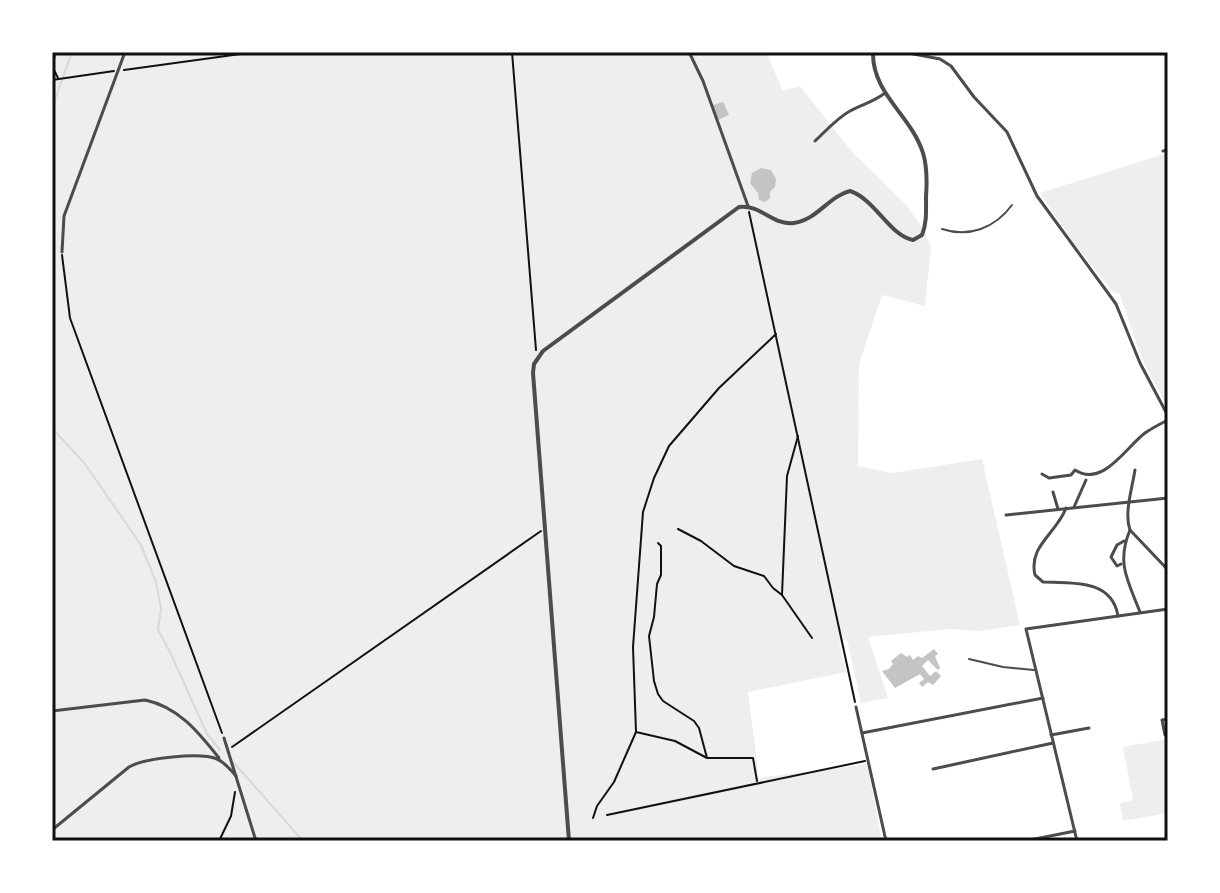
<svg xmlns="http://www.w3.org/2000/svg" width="1220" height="893" viewBox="0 0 1220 893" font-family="Roboto,sans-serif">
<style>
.green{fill:#eee}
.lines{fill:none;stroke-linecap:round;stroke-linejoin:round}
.stream{stroke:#d9d9d9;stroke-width:2}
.building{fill:#c4c4c4}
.path{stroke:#111;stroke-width:2}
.service{stroke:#4c4c4c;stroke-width:2}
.minor{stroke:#4c4c4c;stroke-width:3}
.tertiary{stroke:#4c4c4c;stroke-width:4}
.neatline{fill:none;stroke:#111;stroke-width:3}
</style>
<rect width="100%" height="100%" fill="#fff"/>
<g class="green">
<path d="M52,52H766L783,91L800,86L853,153L907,206L924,230L931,247L925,306L882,295L859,364L858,466L893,473L982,459L1020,625L979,631L950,629L868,637L888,698L861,703L847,639L839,642L846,672L748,692L759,778L867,764L882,841H52Z"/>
<path d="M1168,153V408L1143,361L1119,293H1114L1073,242L1040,193Z"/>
<path d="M1168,739V813L1123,821L1120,803L1133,800L1123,747Z"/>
</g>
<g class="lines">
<g class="stream">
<path d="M52,108L72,52"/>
<path d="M52,428L85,464L141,545L156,582L161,608L158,630L170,652L207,734L220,750"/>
<path d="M234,763L303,841"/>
</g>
</g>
<g class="building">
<path d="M723,102L729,115L718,120L713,105Z"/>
<path d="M761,168L771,170L776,179L775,187L770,192V198L765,202L759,200L758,193L750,183L752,173Z"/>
<path d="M934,649L938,654L935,656L940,668L938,670L928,660L922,666L930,676L936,671L941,676L933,685L928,682L922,687L919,683L924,679L920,674L895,688L882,671L889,669L893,664L891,661L901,653L907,657L910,655L913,660L918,656L922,658Z"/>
</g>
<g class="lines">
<g class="path">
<path d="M55,52L53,68L58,78"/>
<path d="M512,52L536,350"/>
<path d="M124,70L255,52"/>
<path d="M52,80L114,71"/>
<path d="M749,212L855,702"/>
<path d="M62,255L70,318L222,733"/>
<path d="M798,436L787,476L782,595L812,638"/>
<path d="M678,529L701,541L734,566L764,576L773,588L782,595"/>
<path d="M658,543L661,546V575L657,584L654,617L649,636L654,681L658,694L663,701L694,721L699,728L707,758"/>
<path d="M636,732L675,741L707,758H753L757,781"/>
<path d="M232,747L541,531"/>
<path d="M607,815L865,761"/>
<path d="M593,818L597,806L614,782L636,732L633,647L643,512L654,478L669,446L719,388L776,334"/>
<path d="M219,841L231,816L235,792"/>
</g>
<g class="service">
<path d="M942,229C969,238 995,228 1012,205"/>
<path d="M969,659L1003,667L1034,670"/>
</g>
<g class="minor">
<path d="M689,52L703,81L748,206"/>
<path d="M903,52L940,59L951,66L974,97L1007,132L1037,196L1116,304L1140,363L1168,416"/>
<path d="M815,141C826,131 837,118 850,111C862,104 872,103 885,93"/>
<path d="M1163,151L1168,150"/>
<path d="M62,252L64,216L125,52"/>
<path d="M1135,470C1132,489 1124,513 1130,530C1116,563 1128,581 1140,612"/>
<path d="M1042,474L1049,478L1071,475L1075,470C1103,488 1126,447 1145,433C1152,428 1160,424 1168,420"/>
<path d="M1053,492L1058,509"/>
<path d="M1074,507L1086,480"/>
<path d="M1066,508C1057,533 1028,546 1035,575L1043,582C1072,583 1112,579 1118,616"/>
<path d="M1006,515L1168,498"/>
<path d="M1130,530L1168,570"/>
<path d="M1121,564L1117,566L1111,557L1117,545L1124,541"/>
<path d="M856,707L886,841"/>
<path d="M52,711L145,700C179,707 199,733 219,758"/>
<path d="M862,733L1043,698"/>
<path d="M1051,735L1089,728"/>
<path d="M1165,735L1162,720L1168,719"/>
<path d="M224,738L256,841"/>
<path d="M933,769L1053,743"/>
<path d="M52,830L129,767C145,758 200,752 217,759C224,762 231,770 236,776"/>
<path d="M1025,841L1075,831"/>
<path d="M1077,841L1026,629L1168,609"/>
</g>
<path class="tertiary" d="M569,841L533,373L534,364L543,351L739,207C760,204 774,226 794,223C817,220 829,196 850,191C875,199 890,236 913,240L922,235C927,223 926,210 926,197C927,183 927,166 923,153C911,115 872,94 873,52"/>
</g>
<rect width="1220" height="893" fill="none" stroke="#ffffff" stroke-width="108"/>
<rect x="54" y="54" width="1112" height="785" class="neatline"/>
</svg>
